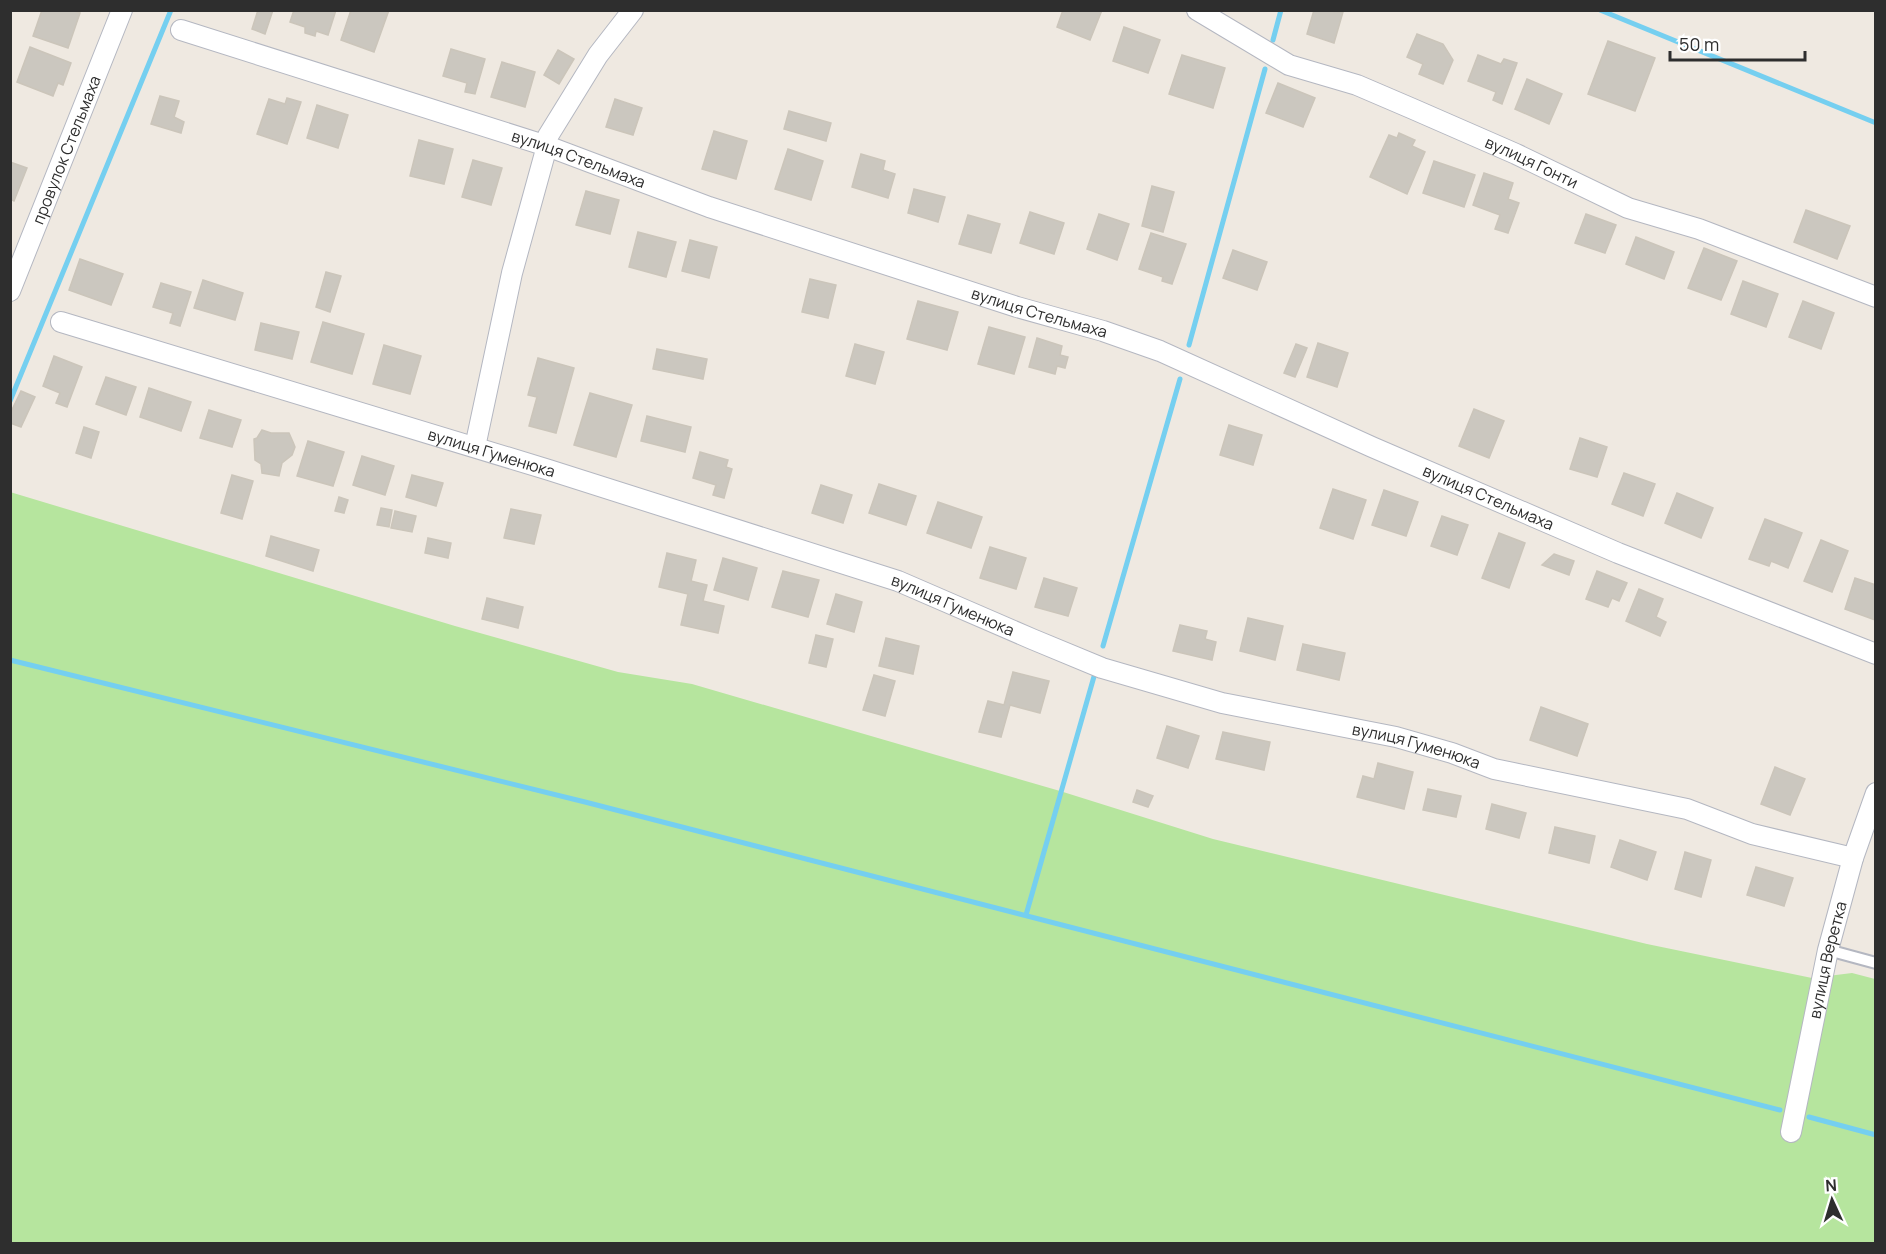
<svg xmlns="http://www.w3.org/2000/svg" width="1886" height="1254" viewBox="0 0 1886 1254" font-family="Manrope,sans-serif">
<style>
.green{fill:#b6e59e}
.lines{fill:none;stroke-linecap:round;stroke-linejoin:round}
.stream{stroke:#75cff0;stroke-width:5}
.building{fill:#cbc7bf;stroke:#cbc5ba;stroke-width:1.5}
.lane-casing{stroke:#b4b7c1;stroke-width:14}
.street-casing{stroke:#b4b7c1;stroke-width:22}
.lane{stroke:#fff;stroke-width:10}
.street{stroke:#fff;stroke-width:20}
.labels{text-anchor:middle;stroke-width:6;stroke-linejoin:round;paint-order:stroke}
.street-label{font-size:16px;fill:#2e2e2e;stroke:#fff}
</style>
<rect width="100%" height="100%" fill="#efe9e1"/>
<path class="green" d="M10,492L455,626L618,672L692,684L1060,791L1213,839L1647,944L1812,978L1852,973L1875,979V1243H11Z"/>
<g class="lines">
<g class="stream">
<path d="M1600,10L1876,123"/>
<path d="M1273,40L1281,10"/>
<path d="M1189,345L1265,69"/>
<path d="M10,401L171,10"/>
<path d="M1103,646L1180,379"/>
<path d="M10,660L585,802L1780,1110"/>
<path d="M1026,915L1095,673"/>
<path d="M1809,1117L1876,1135"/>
</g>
</g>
<g class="building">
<path d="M42,10H72L80,13L68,48L33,36Z"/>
<path d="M258,10H273L265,34L252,29Z"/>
<path d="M294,10H336L328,35L316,31L315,36L305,33V27L290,22Z"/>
<path d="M351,10H389L374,52L341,40Z"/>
<path d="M1063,10H1102L1090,40L1057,27Z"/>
<path d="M1314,10L1343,12L1334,43L1307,34Z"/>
<path d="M1124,27L1160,40L1148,73L1113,61Z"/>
<path d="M1417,34L1443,44L1453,60L1443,84L1419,74L1423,64L1407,57Z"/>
<path d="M1608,41L1655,58L1635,111L1588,94Z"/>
<path d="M30,47L71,63L63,85L58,83L53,96L17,82Z"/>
<path d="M451,49L485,59L475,94L465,92L467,83L443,76Z"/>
<path d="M558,50L574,59L559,84L544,75Z"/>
<path d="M1182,55L1225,68L1213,108L1169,94Z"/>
<path d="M1478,55L1501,64L1504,59L1517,63L1502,104L1493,100L1496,92L1468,81Z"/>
<path d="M502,62L535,72L525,107L491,97Z"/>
<path d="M1527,79L1562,94L1549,124L1515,109Z"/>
<path d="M1278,83L1315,98L1303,127L1266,113Z"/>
<path d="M160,96L179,101L174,117L184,122L181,133L151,124Z"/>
<path d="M287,98L301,102L287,144L257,134L269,99L285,104Z"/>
<path d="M615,99L642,108L633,135L606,127Z"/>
<path d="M317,105L348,115L338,148L307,138Z"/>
<path d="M789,111L831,123L826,141L784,129Z"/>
<path d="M714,131L747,141L736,179L702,169Z"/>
<path d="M1399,133L1415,140L1412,146L1425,152L1407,194L1370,177L1389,135L1397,138Z"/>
<path d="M419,140L453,149L444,184L410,176Z"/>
<path d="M788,149L823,161L811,200L775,189Z"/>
<path d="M861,154L885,161L883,170L895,174L888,198L852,187Z"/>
<path d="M473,160L502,168L491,205L462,197Z"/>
<path d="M1434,161L1475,175L1464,207L1423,193Z"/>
<path d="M10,162L27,168L14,201L10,199Z"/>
<path d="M1484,173L1513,183L1508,199L1519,203L1508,233L1495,229L1500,215L1473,205Z"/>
<path d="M1152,186L1174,192L1163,232L1142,226Z"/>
<path d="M914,189L945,197L938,222L908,213Z"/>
<path d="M586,191L619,200L610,234L576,225Z"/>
<path d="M1806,210L1850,226L1837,259L1794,242Z"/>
<path d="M1030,212L1064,223L1054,254L1020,243Z"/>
<path d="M1099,214L1129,224L1117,260L1087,249Z"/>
<path d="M1586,214L1616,225L1605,253L1575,243Z"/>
<path d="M968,215L1000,224L991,253L959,244Z"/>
<path d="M638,232L676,242L666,277L629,267Z"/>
<path d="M1151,233L1186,244L1172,284L1162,281L1163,277L1139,269Z"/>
<path d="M1636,237L1674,252L1664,279L1626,264Z"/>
<path d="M690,240L717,247L709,278L682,271Z"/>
<path d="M1704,248L1737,261L1721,300L1688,288Z"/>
<path d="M1233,250L1267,262L1257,290L1223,278Z"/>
<path d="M80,259L123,274L111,305L69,290Z"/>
<path d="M326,272L341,276L330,312L316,307Z"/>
<path d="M810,279L836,285L828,318L802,312Z"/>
<path d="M203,280L243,293L235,320L194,308Z"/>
<path d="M1743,281L1778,294L1766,327L1731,314Z"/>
<path d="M161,283L191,292L180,326L170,323L173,313L153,307Z"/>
<path d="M918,301L958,312L947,350L907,339Z"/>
<path d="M1803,301L1834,313L1821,349L1789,337Z"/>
<path d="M323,322L364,334L352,374L311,362Z"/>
<path d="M261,323L299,332L292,359L255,350Z"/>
<path d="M989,327L1025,337L1014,374L978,364Z"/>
<path d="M1037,338L1062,346L1060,355L1068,357L1065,368L1057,366L1055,374L1029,367Z"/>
<path d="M1318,343L1348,353L1337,387L1307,377Z"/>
<path d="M855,344L884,352L875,384L846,376Z"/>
<path d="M1296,344L1307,348L1295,377L1284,373Z"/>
<path d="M384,345L421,356L410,394L373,384Z"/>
<path d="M657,349L707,359L703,379L653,369Z"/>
<path d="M54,356L82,367L67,407L56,403L60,393L43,386Z"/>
<path d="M538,358L574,368L556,433L529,426L537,397L528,395Z"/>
<path d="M106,377L136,387L126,415L96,404Z"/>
<path d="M149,388L191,402L181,431L140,417Z"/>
<path d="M21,391L35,397L21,427L10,423V414Z"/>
<path d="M590,393L632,405L616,457L574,445Z"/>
<path d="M1474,409L1504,421L1489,458L1459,446Z"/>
<path d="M209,410L241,420L232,447L200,438Z"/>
<path d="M647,416L691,427L685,452L641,441Z"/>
<path d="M1229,425L1262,435L1253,465L1220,455Z"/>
<path d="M84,427L99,432L91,458L76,453Z"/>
<path d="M262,430L271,433H289L293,442L295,447L292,455L282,463L279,476L262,473L261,464L255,460L254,439L257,438Z"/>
<path d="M1580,438L1607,447L1597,477L1570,469Z"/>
<path d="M308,441L344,452L333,486L297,476Z"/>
<path d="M700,452L728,460L726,467L732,469L724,498L713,495L716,485L693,478Z"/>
<path d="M362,456L394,466L385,495L353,485Z"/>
<path d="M1624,473L1655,484L1643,516L1612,504Z"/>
<path d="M232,475L253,481L242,519L221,513Z"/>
<path d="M412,475L443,483L436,506L406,497Z"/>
<path d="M879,484L916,496L906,525L869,513Z"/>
<path d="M821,485L852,495L843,523L812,513Z"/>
<path d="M1333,489L1366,500L1353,539L1320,528Z"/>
<path d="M1384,490L1418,502L1406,536L1372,525Z"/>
<path d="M1677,493L1713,508L1701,538L1665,523Z"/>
<path d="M339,497L348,500L344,513L335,511Z"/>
<path d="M938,502L982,517L971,548L927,533Z"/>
<path d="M381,508L392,510L389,527L377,525Z"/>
<path d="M511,509L541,515L534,544L504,538Z"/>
<path d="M395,511L416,516L412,532L391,528Z"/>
<path d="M1442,516L1468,525L1457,555L1431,546Z"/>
<path d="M1765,519L1802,533L1788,568L1771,561L1769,566L1749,559Z"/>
<path d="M1499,533L1525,543L1509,588L1482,578Z"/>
<path d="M271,536L319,550L313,571L266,556Z"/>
<path d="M428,538L451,543L448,558L425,553Z"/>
<path d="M1821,540L1848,551L1832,592L1804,581Z"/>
<path d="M990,547L1026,558L1016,589L980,578Z"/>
<path d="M667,553L696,560L691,581L707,585L703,601L724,606L718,633L681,625L688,594L659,587Z"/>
<path d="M1554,554L1574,561L1569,575L1542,565Z"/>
<path d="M723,558L757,568L748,600L714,590Z"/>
<path d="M783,571L819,580L808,617L772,607Z"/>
<path d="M1597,571L1627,583L1619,601L1612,598L1608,607L1586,599Z"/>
<path d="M1044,578L1077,588L1068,616L1035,607Z"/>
<path d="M1855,578L1876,585L1875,620L1845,609Z"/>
<path d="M1639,589L1663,599L1656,617L1666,622L1660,636L1626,621Z"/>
<path d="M836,594L862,602L854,632L827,624Z"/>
<path d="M487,598L523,607L518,628L482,619Z"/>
<path d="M1248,618L1283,626L1275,660L1240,651Z"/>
<path d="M1180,625L1207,631L1205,639L1216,642L1212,660L1173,651Z"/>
<path d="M816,635L833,639L826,667L809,663Z"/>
<path d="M886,638L919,646L913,674L879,666Z"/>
<path d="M1303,644L1345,653L1339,680L1297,670Z"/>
<path d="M1013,672L1049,681L1040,713L1010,705L1001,737L979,732L988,701L1004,705Z"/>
<path d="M874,675L895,681L885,716L863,710Z"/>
<path d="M1541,707L1588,724L1577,756L1530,740Z"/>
<path d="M1167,726L1199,736L1188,768L1157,758Z"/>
<path d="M1223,732L1270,742L1264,770L1216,759Z"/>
<path d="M1378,763L1413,772L1404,809L1357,797L1363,776L1374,779Z"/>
<path d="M1775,767L1805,779L1790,815L1761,804Z"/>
<path d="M1428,789L1461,796L1456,817L1423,810Z"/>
<path d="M1137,790L1153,796L1148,807L1133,802Z"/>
<path d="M1492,804L1526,813L1519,838L1486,829Z"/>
<path d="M1555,827L1595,836L1589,863L1549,853Z"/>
<path d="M1620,840L1656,852L1647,880L1611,867Z"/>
<path d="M1685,852L1711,860L1701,897L1675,889Z"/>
<path d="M1756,867L1793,878L1784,906L1747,895Z"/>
</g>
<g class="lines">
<g class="lane-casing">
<path id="lane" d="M1828,950L1876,963"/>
</g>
<g class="street-casing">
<g id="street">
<path id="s1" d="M1197,10L1289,65L1357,85L1413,109L1516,154L1628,208L1699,229L1876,297"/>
<path id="s2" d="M181,30L547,146L709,207L1017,307L1103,331L1160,351L1372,447L1618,553L1876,654"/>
<path id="s3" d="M10,291L122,10"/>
<path id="s4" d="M61,322L549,470L898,581L1032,639L1102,668L1222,703L1396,737L1452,753L1494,769L1687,809L1752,834L1853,858"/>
<path d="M475,447L512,273L547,146L548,136L598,55L633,10"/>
<path id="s5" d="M1791,1132L1828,950L1853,858L1876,793"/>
</g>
</g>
<use href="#lane" class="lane"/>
<use href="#street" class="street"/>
</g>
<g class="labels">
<g class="street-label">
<text dy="6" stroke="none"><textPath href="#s3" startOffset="152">провулок Стельмаха</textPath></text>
<text dy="6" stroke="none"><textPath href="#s2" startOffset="418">вулиця Стельмаха</textPath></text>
<text dy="6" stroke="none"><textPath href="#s1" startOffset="369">вулиця Гонти</textPath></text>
<text dy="6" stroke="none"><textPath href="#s2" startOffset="904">вулиця Стельмаха</textPath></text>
<text dy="6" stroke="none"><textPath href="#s4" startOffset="450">вулиця Гуменюка</textPath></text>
<text dy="6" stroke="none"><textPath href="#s2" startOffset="1390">вулиця Стельмаха</textPath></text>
<text dy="6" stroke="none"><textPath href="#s4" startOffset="936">вулиця Гуменюка</textPath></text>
<text dy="6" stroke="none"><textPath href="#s4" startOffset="1422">вулиця Гуменюка</textPath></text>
<text dy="6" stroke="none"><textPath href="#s5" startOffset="176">вулиця Веретка</textPath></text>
</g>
</g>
<rect width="1886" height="1254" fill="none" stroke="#2e2e2e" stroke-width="24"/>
<g transform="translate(1832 1200) rotate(356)" stroke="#ffffff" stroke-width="4.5" paint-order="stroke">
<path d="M0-4.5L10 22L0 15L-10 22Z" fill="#2e2e2e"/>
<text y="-9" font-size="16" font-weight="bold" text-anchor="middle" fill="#2e2e2e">N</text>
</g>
<path d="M1670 51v9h135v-9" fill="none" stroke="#2e2e2e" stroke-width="3"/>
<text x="1679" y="51" font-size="18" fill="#2e2e2e" stroke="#ffffff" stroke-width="4.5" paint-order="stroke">50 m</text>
</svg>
